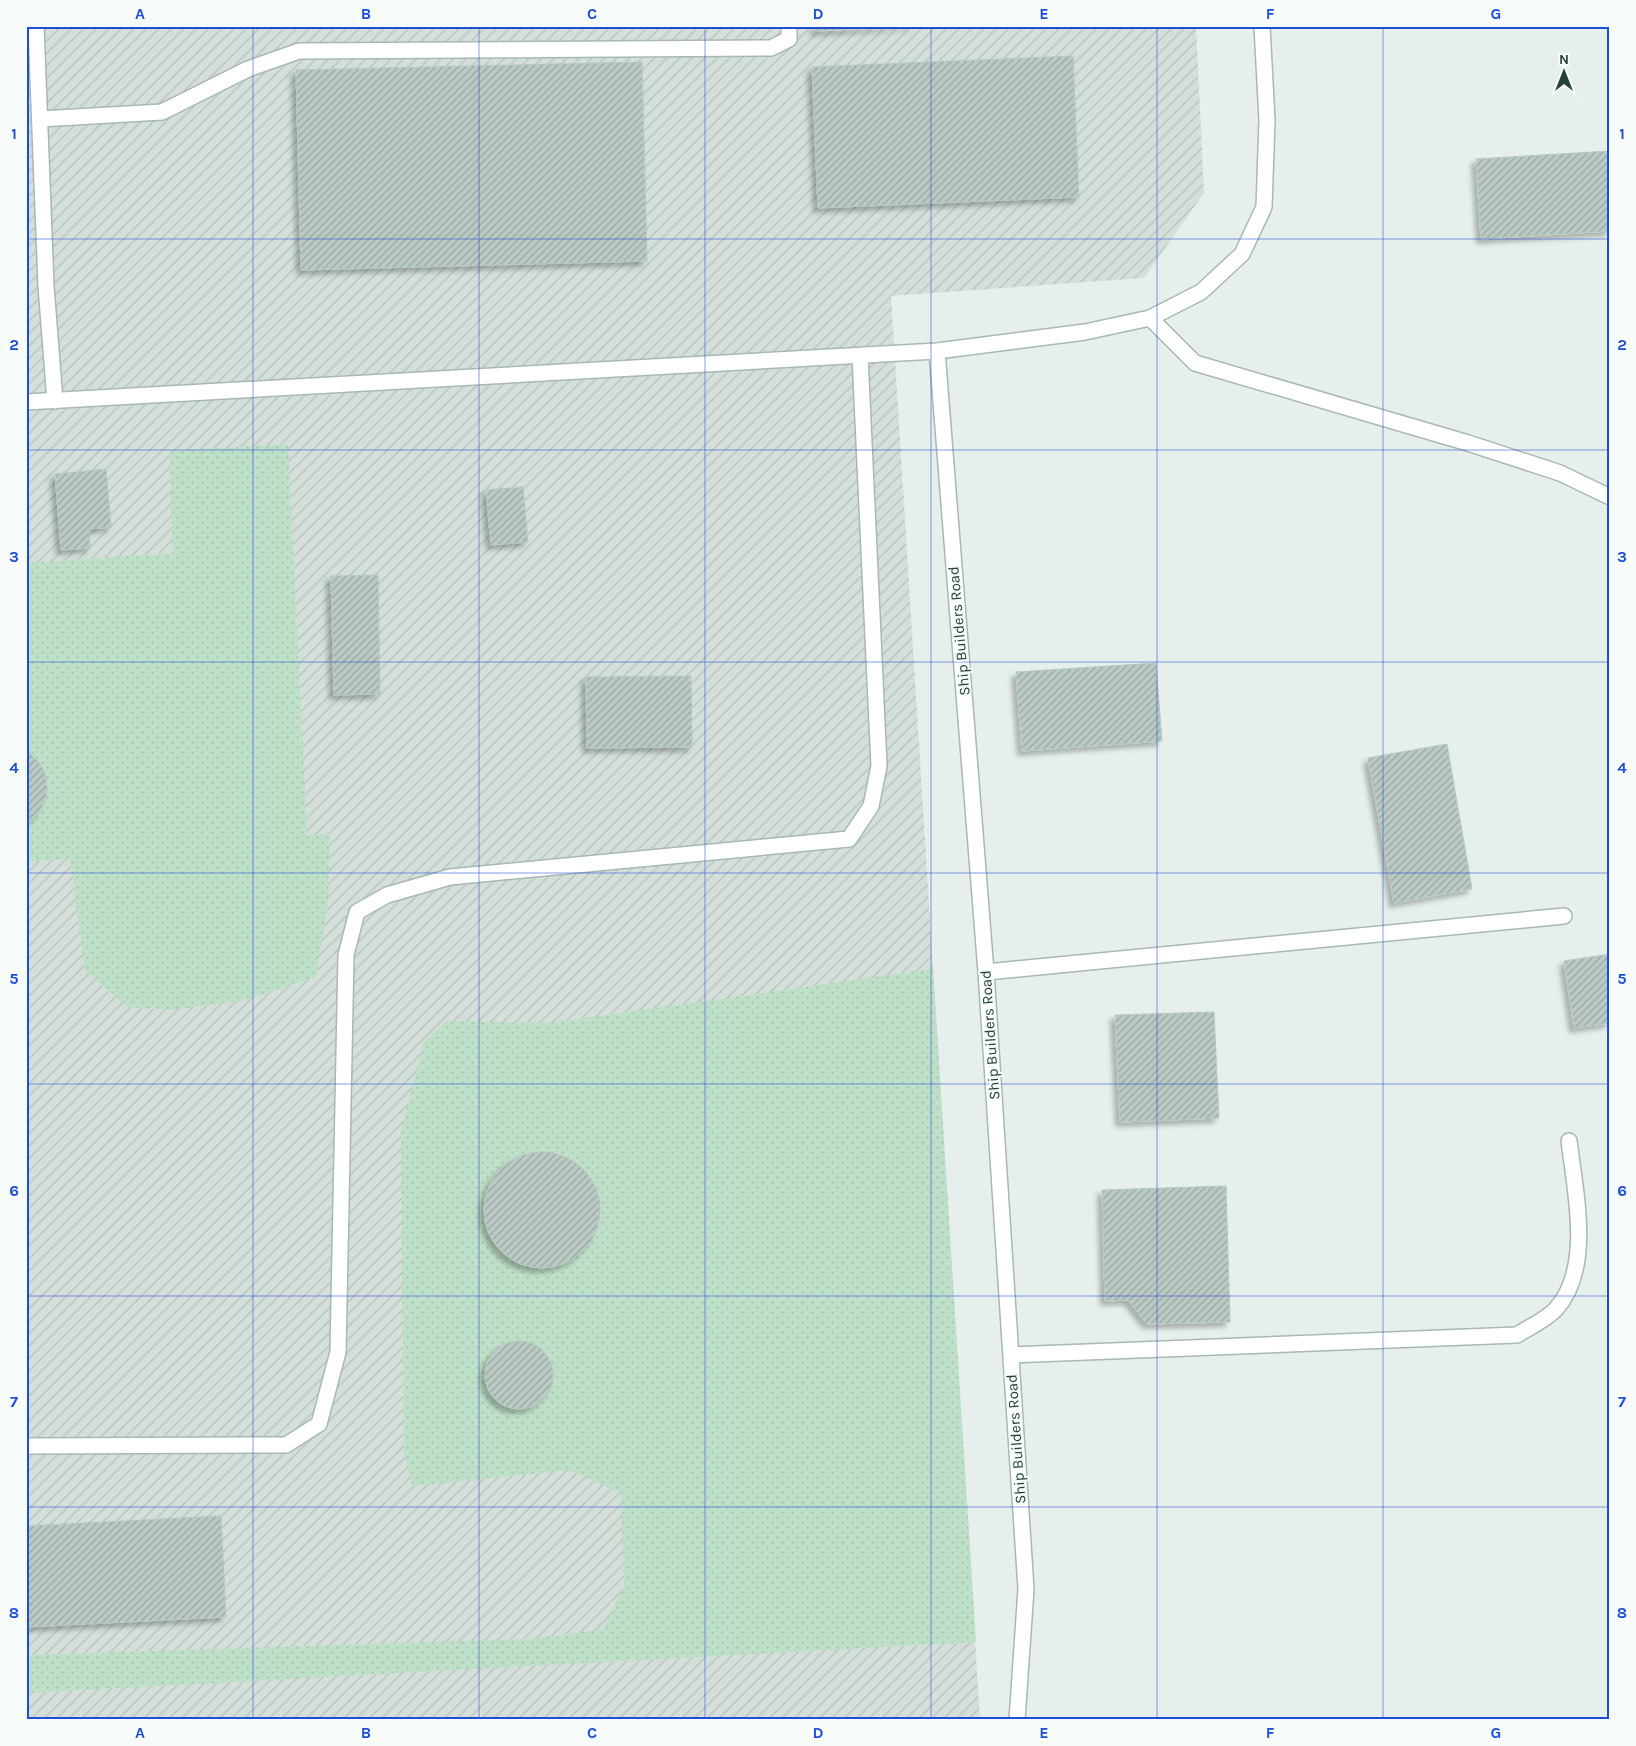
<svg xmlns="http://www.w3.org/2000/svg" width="1636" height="1746" viewBox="0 0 1636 1746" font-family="Karla,sans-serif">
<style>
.industrial{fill:url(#industrial-furrows)}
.grass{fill:url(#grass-dots)}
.building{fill:url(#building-hatch);stroke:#b8c9c2;filter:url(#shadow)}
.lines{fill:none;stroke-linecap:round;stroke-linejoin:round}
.minor-casing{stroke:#a8b8b2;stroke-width:18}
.minor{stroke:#fff;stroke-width:15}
.grid{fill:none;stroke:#1d4ed8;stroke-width:1;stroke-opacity:0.55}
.labels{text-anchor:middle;stroke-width:4;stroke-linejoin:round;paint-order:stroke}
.street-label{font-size:15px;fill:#24423a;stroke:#f7fbf9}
.neatline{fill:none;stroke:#1d4ed8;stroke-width:2}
.grid-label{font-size:16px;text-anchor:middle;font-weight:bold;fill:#1d4ed8}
</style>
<defs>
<pattern id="industrial-furrows" width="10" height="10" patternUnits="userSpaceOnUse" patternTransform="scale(1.25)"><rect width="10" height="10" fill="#d4dfda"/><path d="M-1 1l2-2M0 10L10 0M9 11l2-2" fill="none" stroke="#b6c1bc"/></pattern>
<pattern id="grass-dots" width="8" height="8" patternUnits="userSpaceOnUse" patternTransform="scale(1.25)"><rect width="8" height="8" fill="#bfe0c8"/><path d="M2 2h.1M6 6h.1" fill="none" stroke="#a4c1ad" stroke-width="1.8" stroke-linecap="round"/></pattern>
<pattern id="building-hatch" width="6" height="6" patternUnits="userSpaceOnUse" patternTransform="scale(1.25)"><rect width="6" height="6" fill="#bbcac4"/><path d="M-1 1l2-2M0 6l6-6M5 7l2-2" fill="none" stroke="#98a6a0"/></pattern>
<filter id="shadow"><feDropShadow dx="-4.5" dy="4.5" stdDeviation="2.5" flood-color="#0004"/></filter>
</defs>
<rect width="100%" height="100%" fill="#e6efeb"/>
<path class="industrial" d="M26,26H1196L1204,193L1144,278L891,296L980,1720H26Z"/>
<g class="grass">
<path d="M288,444L307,835L330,834L328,902L316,977L242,1001L172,1010L128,1007L85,971L70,859L26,862V563L173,553L169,451Z"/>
<path d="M933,969L976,1642L26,1693V1655L529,1639L603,1629L624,1586L621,1493L569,1470L413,1486L404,1454L401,1131L424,1042L446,1021L549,1023Z"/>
</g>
<g class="building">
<path d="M815,26H914L815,31Z"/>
<path d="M1073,56L1079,197L818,208L812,67Z"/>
<path d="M642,62L647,261L301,270L296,70Z"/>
<path d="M1610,151V231L1481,239L1476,159Z"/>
<path d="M106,469L111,527L89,529L90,548L61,550L55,474Z"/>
<path d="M523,487L528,542L491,545L486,490Z"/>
<path d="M378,575L380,694L334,695L331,576Z"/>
<path d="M1156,663L1162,741L1022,751L1016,672Z"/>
<path d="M691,676L692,747L587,748L586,677Z"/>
<path d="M1447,744L1472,889L1394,903L1368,758Z"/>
<path d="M26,750L38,761L45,773L47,788L45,801L38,814L26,825Z"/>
<path d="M1610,954V1023L1574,1028L1564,961Z"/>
<path d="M1214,1012L1219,1118L1120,1122L1115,1015Z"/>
<circle cx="542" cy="1210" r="58"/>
<path d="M1226,1186L1230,1322L1147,1324L1128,1300L1105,1301L1102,1190Z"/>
<circle cx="519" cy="1375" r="34"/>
<path d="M221,1516L226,1617L26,1627V1526Z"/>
</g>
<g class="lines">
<g class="minor-casing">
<g id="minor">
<path d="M36,26L46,286L55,401"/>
<path d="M40,119L162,112L248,69L299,51L771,48L789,39V26"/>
<path d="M1150,318L1195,363L1468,443L1560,473L1610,497"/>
<path d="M937,351L986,972L1026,1589L1017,1720"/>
<path d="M26,402L937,351L1085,332L1150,318L1201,292L1242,254L1264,207L1267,120L1262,26"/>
<path d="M986,972L1564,916"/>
<path d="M1011,1355L1517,1335C1529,1327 1546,1320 1556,1309C1593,1268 1575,1191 1569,1141"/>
<path d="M26,1446L286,1445L319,1424L338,1352L346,955L357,912L387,895L450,877L849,839L871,806L879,766L860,356"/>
</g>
</g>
<use href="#minor" class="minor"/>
</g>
<path class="grid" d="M253,26V1720M479,26V1720M705,26V1720M931,26V1720M1157,26V1720M1383,26V1720M26,239H1610M26,450H1610M26,662H1610M26,873H1610M26,1084H1610M26,1296H1610M26,1507H1610"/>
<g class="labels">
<g class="street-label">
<text transform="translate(959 631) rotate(-95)" y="5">Ship Builders Road</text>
<text transform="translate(990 1035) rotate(-94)" y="5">Ship Builders Road</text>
<text transform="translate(1016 1439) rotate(-94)" y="5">Ship Builders Road</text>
</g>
</g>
<rect width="1636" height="1746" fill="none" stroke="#f7fbf9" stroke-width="55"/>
<g transform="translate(1564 72)" stroke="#f7fbf9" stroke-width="4" paint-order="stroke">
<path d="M0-4L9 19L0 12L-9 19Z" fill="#24423a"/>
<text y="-8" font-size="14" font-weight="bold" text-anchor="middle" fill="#24423a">N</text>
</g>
<rect x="28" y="28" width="1580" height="1690" class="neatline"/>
<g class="grid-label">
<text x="140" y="19">A</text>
<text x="366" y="19">B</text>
<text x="592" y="19">C</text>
<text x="818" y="19">D</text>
<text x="1044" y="19">E</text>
<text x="1270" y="19">F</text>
<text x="1496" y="19">G</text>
<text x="14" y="139">1</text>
<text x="1622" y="139">1</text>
<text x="14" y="350">2</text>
<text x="1622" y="350">2</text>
<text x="14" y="562">3</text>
<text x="1622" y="562">3</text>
<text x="14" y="773">4</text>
<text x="1622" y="773">4</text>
<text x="14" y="984">5</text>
<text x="1622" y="984">5</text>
<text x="14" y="1196">6</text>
<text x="1622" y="1196">6</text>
<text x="14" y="1407">7</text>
<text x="1622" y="1407">7</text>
<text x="14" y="1618">8</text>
<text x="1622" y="1618">8</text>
<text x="140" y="1738">A</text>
<text x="366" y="1738">B</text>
<text x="592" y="1738">C</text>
<text x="818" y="1738">D</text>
<text x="1044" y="1738">E</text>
<text x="1270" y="1738">F</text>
<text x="1496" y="1738">G</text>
</g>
</svg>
